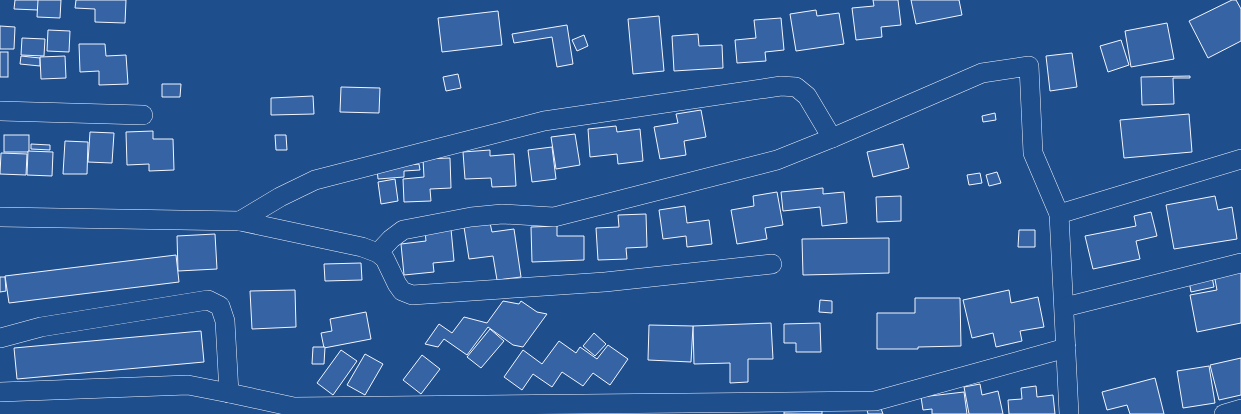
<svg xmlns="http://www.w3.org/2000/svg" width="1241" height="414" viewBox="0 0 1241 414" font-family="Arial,sans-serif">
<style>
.building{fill:#3563a3;stroke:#f2f6ff}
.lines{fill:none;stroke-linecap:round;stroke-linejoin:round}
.street-casing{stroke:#f2f6ff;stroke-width:20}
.street{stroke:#1f4e8c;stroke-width:19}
</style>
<rect width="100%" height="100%" fill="#1f4e8c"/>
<g class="building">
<path d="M15,0H39L38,10L14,9Z"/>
<path d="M38,0H61L60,18L37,17Z"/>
<path d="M76,0H126L125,23L95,22V9L75,8Z"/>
<path d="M873,0H898L901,25L881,27L882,37L856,40L852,8L874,6Z"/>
<path d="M911,0H959L962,15L916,24Z"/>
<path d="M1232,0H1236L1241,9V41L1208,58L1189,21Z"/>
<path d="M816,10L817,16L839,13L844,44L796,51L790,14Z"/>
<path d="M498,11L502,45L442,52L438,18Z"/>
<path d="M659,16L664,71L633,74L628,19Z"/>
<path d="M781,18L784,50L765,52L766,61L737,63L735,40L756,38L754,20Z"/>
<path d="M1167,23L1174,59L1131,67L1125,31Z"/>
<path d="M567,25L573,64L557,67L552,37L514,43L512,34Z"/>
<path d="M0,26L15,27L14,49H0Z"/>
<path d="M48,30L70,31L69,52L47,51Z"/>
<path d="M698,34L699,46L722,45L723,68L674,71L672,36Z"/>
<path d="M584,35L588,46L577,51L572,40Z"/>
<path d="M22,38L45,39L44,56L21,55Z"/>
<path d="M1121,40L1129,65L1108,72L1100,46Z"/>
<path d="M79,44H105L106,56L126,55L128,84L99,85V71L80,72Z"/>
<rect x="0" y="52" width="8" height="25"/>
<path d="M1072,53L1077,87L1050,91L1046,56Z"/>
<path d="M21,56L40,58V66L20,64Z"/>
<path d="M65,56L66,78L41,79L40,57Z"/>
<path d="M458,74L461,88L446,91L443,77Z"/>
<path d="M1190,76V78H1173L1174,104L1142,105L1141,77Z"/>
<path d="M162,84H181L180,97H162Z"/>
<path d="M341,87L380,88L379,113L340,112Z"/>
<path d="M313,96L314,114L271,115V98Z"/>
<path d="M701,110L706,137L684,141L686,155L660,159L654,127L678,123L676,114Z"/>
<path d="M995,113L996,120L983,122L982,116Z"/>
<path d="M1189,114L1192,152L1124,158L1120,120Z"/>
<path d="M616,126L617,132L640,129L643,161L618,164L617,154L590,157L588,129Z"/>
<path d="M153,131V139H173L174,170L149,171V164L127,165L126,132Z"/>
<path d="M90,132L114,133L112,163L88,162Z"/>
<path d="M575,134L580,165L556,169L551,137Z"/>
<rect x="4" y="135" width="25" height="17"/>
<path d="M275,135H286L287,150H276Z"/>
<path d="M65,141L88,142L87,174H63Z"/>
<path d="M31,144L50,145V150L31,149Z"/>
<path d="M903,144L909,168L873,177L867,152Z"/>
<path d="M552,147L556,179L532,182L528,150Z"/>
<path d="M490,150V156L514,154L516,186L492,187L491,178L465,179L463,152Z"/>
<path d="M28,151L53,152L52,176L27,175Z"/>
<path d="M1,153L27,154L26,175L0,174Z"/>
<path d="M450,158L451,188L430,189L431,201L404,202L403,179L424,177L423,159Z"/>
<path d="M419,164L420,170L404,171V177L378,179L377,168Z"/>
<path d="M997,172L1001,183L989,186L986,175Z"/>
<path d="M980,173L982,183L969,185L967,175Z"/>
<path d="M395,179L398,201L381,204L378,182Z"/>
<path d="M823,188V194L844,192L847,223L822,226L820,207L783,211L781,192Z"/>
<path d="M777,192L783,225L765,228L767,239L737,244L731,210L754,206L753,196Z"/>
<path d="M901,196V221L877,222L876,197Z"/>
<path d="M1215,196L1218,210L1232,207L1237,239L1174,249L1166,205Z"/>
<path d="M685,206L687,223L709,220L712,244L687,247L686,236L663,239L659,210Z"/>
<path d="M1151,212L1157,236L1136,241L1140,259L1093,269L1085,236L1136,226L1134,216Z"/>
<path d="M646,214L647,247L626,248L627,259L598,260L596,228L619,227L618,215Z"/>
<path d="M490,223L492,232L514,229L521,277L497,280L493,256L469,259L464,227Z"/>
<path d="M557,226V236H584V260L532,262L531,227Z"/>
<path d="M451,229L454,261L433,263L434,272L404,275L401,244L426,241L425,231Z"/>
<path d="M1019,230H1035V247H1018Z"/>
<path d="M215,234L217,269L178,271L177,236Z"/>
<path d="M889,238V273L803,275L802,239Z"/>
<path d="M176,255L179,282L9,303L5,276Z"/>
<path d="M361,263L362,280L325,281L324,264Z"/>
<path d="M1241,269V323L1197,332L1190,295L1217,290L1214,274Z"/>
<path d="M0,277H5L6,291L0,292Z"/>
<path d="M1212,277L1214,287L1191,292L1189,281Z"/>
<path d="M295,290L296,327L252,329L250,291Z"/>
<path d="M1009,290L1011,303L1038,297L1044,327L1020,331L1022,341L996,347L993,333L972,338L963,300Z"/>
<path d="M915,298H960L961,346L918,347V349H877V313H915Z"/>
<path d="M820,300L832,301V313L819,312Z"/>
<path d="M503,301L519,304L521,301L537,312L547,314L523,347L513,345L488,327L467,355L444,339L438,347L425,344L439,324L452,333L464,317L487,323Z"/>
<path d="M366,312L371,339L324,348L321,333L332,331L330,319Z"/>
<path d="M771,323L773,359H748V382L730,383V363L694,364L693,326Z"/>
<path d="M820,323L821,352H796V343H784V324Z"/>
<path d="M649,325L693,326L691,362L648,360Z"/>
<path d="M490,329L504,341L481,368L467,357Z"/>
<path d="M201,331L204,362L17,379L14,348Z"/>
<path d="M594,333L606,344L595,356L583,346Z"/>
<path d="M559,341L576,353L580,347L597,359L608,345L628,359L610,385L593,373L583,386L562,372L552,387L533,374L522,390L504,377L523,350L542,364Z"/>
<path d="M313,347H325L324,364H312Z"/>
<path d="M341,350L357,361L333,395L317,383Z"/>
<path d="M365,354L383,364L365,395L347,385Z"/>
<path d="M422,355L440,369L421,394L403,380Z"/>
<path d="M1241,358V395L1219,400L1210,365Z"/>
<path d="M1209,366L1215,403L1183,408L1177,371Z"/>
<path d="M1155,378L1164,414H1130L1127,405L1107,410L1102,392Z"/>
<path d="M980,384L982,395L998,391L1003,414H969L964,387Z"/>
<path d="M1036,386L1037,397L1053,395L1055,414H1009L1008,400L1022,399L1021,388Z"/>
<path d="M964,392L967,414H932V409L923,410L921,397Z"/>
<path d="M880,406L883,414H868L867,410Z"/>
<path d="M822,411V414H784V412Z"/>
</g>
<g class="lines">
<g class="street-casing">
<g id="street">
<path d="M0,111L143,115"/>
<path d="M1059,214L1241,159"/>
<path d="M0,217L240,221L362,247L378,253L385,259L397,284L402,291L412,295L605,282L772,264"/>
<path d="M240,221L280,197L315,180L544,121L781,86L796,87L807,96L832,138"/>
<path d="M378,253L391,239L403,230L471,217L502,214L554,217L777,160L832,138L982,73L1029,66L1033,153L1059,214L1069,414"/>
<path d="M1065,307L1241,263"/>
<path d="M0,338L41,327L208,300L220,306L225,321L229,393"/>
<path d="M0,392L188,385L229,393L294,407L875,401L1066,348"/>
<path d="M1224,414L1241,409"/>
</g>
</g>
<use href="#street" class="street"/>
</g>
</svg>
